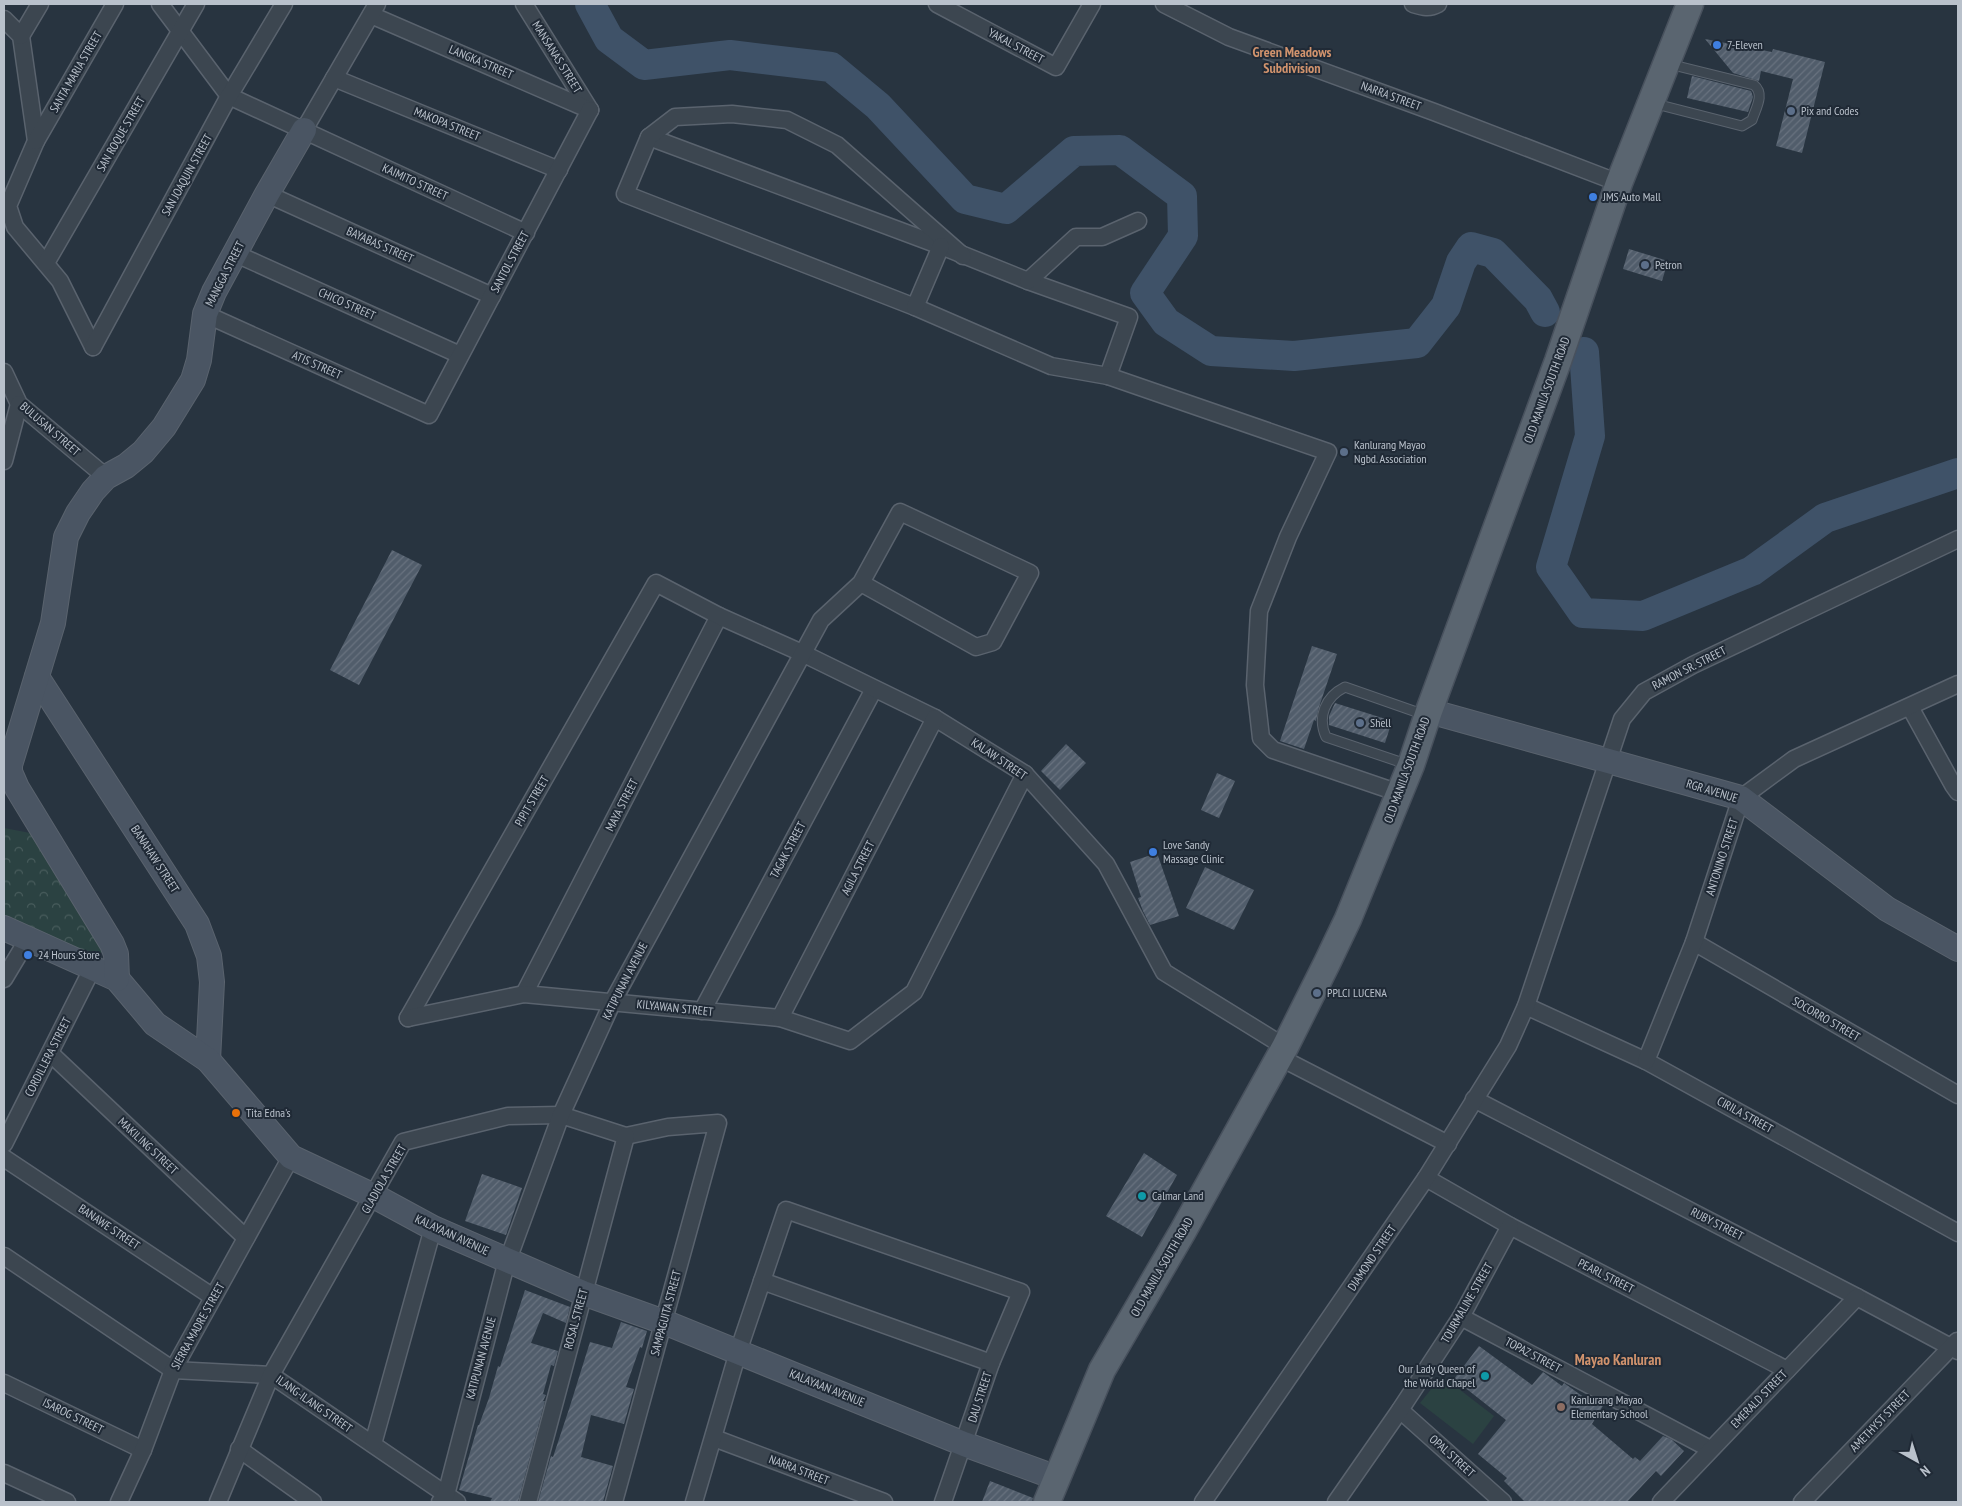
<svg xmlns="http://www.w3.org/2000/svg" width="1962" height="1506" viewBox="0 0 1962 1506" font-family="'PT Sans Narrow',sans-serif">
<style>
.grass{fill:#2b4242}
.forest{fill:url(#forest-crowns)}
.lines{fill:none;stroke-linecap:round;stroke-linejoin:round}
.river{stroke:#3f5268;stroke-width:30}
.building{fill:url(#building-hatch)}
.lane-casing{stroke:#5a636e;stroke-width:11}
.street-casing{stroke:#5a636e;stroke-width:19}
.secondary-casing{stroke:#5a636e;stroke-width:26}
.primary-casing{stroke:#48515d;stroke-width:29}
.lane{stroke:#3c4650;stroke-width:9}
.street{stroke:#3c4650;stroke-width:16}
.secondary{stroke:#4a5563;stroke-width:24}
.primary{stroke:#5a6570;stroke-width:26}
.shop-dot{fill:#3f7fe0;stroke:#202a36;stroke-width:2}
.service-dot{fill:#5c6f8a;stroke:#202a36;stroke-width:2}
.food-dot{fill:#e8710a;stroke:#202a36;stroke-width:2}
.culture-dot{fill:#0f9aa8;stroke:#202a36;stroke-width:2}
.education-dot{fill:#8d6e63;stroke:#202a36;stroke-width:2}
.labels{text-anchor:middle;stroke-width:4;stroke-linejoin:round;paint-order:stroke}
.poi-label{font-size:12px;fill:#b9c1cb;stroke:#202a36;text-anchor:start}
.street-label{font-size:12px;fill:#b9c1cb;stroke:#202a36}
.neighbourhood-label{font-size:14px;font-weight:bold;fill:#d1936d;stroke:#202a36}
.quarter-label{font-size:15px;font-weight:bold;fill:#d1936d;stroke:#202a36}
</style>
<defs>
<pattern id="forest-crowns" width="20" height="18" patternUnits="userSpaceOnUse" patternTransform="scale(1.25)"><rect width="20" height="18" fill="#2b4242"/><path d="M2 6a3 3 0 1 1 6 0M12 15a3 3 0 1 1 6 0" fill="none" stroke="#485c5c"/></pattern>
<pattern id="building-hatch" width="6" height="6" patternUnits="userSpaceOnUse" patternTransform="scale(1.25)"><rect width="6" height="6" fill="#515d6b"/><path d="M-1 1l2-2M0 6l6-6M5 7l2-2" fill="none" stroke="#68727f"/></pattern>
</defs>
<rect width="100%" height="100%" fill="#283440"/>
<path class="grass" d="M1442,1376L1494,1416L1473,1444L1420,1403Z"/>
<path class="forest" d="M4,828L30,833L103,952L90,957L4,916Z"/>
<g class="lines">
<g class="river">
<path d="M590,4L609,39L644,65L730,55L831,67L878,106L965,199L1006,209L1074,151L1120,150L1182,196L1183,236L1145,293L1166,322L1211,351L1294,356L1417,343L1446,306L1461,262L1471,247L1493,253L1538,299L1545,312"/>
<path d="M1584,352L1590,436L1551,567L1583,613L1643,616L1752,571L1825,518L1958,473"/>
</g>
</g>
<g class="building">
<path d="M1705,39L1772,52L1773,49L1825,62L1802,153L1776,146L1793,79L1761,71L1759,81L1733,73Z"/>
<path d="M1692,76L1751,91L1753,97L1748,112L1687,98Z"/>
<path d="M1629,249L1668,261L1662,281L1623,269Z"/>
<path d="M392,550L422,565L359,685L330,670Z"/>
<path d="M1312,646L1337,654L1319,707L1316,721L1314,720L1304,749L1280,741Z"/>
<path d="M1335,703L1392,721L1385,743L1329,725V716Z"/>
<path d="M1066,744L1086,763L1060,790L1041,771Z"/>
<path d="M1217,773L1235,781L1219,818L1201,810Z"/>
<path d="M1157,853L1179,916L1150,925L1143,911L1138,898L1141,897L1130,862Z"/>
<path d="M1205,867L1254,890L1234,930L1186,908Z"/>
<path d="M1144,1153L1177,1175L1142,1237L1106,1216Z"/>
<path d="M482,1174L522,1188L506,1235L465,1221Z"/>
<path d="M525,1290L570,1307L566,1323L543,1313L531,1343L558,1351L554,1366L551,1365L543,1394L546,1395L543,1401H545L518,1502H490L492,1498L459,1490L478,1425H479L489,1398L498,1366L500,1367Z"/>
<path d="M621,1322L647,1331L642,1348L640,1347L626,1387L634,1389L624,1424L591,1415L581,1457L613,1466L603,1502H538L551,1456L553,1457L570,1406L590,1342L612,1348Z"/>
<path d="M1479,1346L1532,1385L1543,1372L1562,1386L1564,1383L1585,1398L1587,1395L1604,1404L1592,1424L1633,1459L1635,1457L1640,1461L1663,1436L1671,1439L1684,1451L1661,1476L1656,1471L1627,1502H1525L1504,1481L1507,1478L1478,1454L1506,1420L1454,1379Z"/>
<path d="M990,1481L1033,1498L1032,1502H982Z"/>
</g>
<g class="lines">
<g class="lane-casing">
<g id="lane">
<path d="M1652,103L1742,126L1752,120C1756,108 1765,94 1754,85L1669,64"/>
<path d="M1409,765L1326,737C1317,717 1325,697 1345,687L1425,715"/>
</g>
</g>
<g class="street-casing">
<g id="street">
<path d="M160,4L229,96L526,233"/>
<path d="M524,4L590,110"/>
<path d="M937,4L1056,67L1092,4"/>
<path d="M1164,4L1229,37L1434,112L1619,183"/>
<path d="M1413,4C1423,7 1429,9 1438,4"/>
<path d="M371,15L590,110"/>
<path d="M4,19L21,36L36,141L8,206L15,227L60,281L93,347"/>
<path d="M21,36L40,4"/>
<path d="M334,78L559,170"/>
<path d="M304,130L377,4"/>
<path d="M649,137L941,246L1028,281L1129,317L1108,376"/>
<path d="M36,141L115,4"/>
<path d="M267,194L492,296"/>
<path d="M234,253L460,355"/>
<path d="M963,256L837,145L787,120L732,114L675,117L649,137L625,194L915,307L1051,366L1108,376L1328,452L1288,537L1259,611L1255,685L1261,738L1273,750L1399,793"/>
<path d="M46,263L196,4"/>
<path d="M1028,281L1076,237H1102L1138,221"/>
<path d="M915,307L941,246"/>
<path d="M205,314L429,415L590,110"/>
<path d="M93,347L229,96L284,4"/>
<path d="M4,372L19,404L106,477"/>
<path d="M4,461L19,404"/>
<path d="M1910,707L1953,785L1958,792"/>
<path d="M1694,942L1958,1095"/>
<path d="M4,979L28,939"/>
<path d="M524,994L719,616"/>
<path d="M1526,1006L1646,1061L1958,1233"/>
<path d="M702,1011L874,689"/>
<path d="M408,1018L656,583L719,616L802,653L935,718L1025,774L1106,864L1164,972L1285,1047"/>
<path d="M408,1018L524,994L780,1018L850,1041L914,992L1025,774"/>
<path d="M780,1018L935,718"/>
<path d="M50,1053L246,1238"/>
<path d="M1279,1057L1448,1144"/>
<path d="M1646,1061L1694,942L1741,798L1794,759L1958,684"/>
<path d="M1474,1099L1857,1297L1958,1351"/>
<path d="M4,1144L92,969"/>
<path d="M4,1158L213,1297"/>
<path d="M1426,1178L1510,1226L1787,1370"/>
<path d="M4,1256L173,1370L271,1375L457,1502"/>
<path d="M762,1281L991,1363"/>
<path d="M1461,1317L1710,1449"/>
<path d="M4,1383L143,1450"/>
<path d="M1400,1410L1503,1502"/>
<path d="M714,1438L884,1502"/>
<path d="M373,1444L433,1228"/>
<path d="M239,1449L313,1502"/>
<path d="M4,1473L67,1502"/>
<path d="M119,1502L143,1450L173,1370L291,1157"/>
<path d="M218,1502L271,1375L403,1142L508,1116L561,1115L626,1136L668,1127L718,1123L614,1502"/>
<path d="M440,1502L446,1495L505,1268L561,1115L613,1001L821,620L861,583L900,512L1030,573L993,642L976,647L861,583"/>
<path d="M528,1502L626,1136"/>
<path d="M694,1502L738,1352L786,1210L1021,1292L991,1363L943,1502"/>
<path d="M1203,1502L1426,1178L1508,1046L1526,1006L1622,719L1644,692L1693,665L1958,539"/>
<path d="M1336,1502L1400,1410L1461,1317L1510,1226"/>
<path d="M1661,1502L1857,1297"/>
<path d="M1802,1502L1957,1341"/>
</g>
</g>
<g class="secondary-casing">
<g id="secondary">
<path d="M37,677L197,924L209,956L212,982L208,1060"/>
<path d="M1429,711L1741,798L1887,909L1958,949"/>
<path d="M4,928L117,979L155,1024L208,1060L291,1157L374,1196L433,1228L583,1293L664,1322L964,1444L1057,1478"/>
<path d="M117,979L116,954L112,944L17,788L10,772V765L53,623L66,537L78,513L93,491L106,477L126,466L143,452L164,427L193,380L199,360L205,314L214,292L267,194L304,130"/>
</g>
</g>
<g class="primary-casing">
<path id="primary" d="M1047,1502L1102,1370L1183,1231L1285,1047L1327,963L1348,919L1411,765L1429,711L1558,361L1619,183L1690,4"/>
</g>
<use href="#lane" class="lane"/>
<use href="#street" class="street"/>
<use href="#secondary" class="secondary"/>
<use href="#primary" class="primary"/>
</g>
<g class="shop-dot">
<circle cx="1717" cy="45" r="5"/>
<circle cx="1593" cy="197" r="5"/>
<circle cx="1153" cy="852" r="5"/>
<circle cx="28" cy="955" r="5"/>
</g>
<g class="service-dot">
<circle cx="1791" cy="111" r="5"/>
<circle cx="1645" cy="265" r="5"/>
<circle cx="1344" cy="452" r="5"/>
<circle cx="1360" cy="723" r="5"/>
<circle cx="1317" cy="993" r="5"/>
</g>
<circle class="food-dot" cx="236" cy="1113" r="5"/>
<g class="culture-dot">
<circle cx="1142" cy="1196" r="5"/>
<circle cx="1485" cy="1376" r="5"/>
</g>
<circle class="education-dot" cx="1561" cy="1407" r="5"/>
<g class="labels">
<g class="poi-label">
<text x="1727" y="49">7-Eleven</text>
<text x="1801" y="115">Pix and Codes</text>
<text x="1603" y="201">JMS Auto Mall</text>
<text x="1655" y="269">Petron</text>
<text x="1354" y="449">Kanlurang Mayao<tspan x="1354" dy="14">Ngbd. Association</tspan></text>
<text x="1370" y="727">Shell</text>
<text x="1163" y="849">Love Sandy<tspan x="1163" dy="14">Massage Clinic</tspan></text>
<text x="38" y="959">24 Hours Store</text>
<text x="1327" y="997">PPLCI LUCENA</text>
<text x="246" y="1117">Tita Edna's</text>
<text x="1152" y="1200">Calmar Land</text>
<text x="1475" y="1373" text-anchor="end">Our Lady Queen of<tspan x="1475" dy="14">the World Chapel</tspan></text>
<text x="1571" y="1404">Kanlurang Mayao<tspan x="1571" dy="14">Elementary School</tspan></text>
</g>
<g class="street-label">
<text transform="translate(1016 46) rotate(28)" y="4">YAKAL STREET</text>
<text transform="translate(557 57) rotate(58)" y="4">MANSANAS STREET</text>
<text transform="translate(481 62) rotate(23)" y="4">LANGKA STREET</text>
<text transform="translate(76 72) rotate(-60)" y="4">SANTA MARIA STREET</text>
<text transform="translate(1391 96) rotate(20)" y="4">NARRA STREET</text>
<text transform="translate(447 124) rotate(22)" y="4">MAKOPA STREET</text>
<text transform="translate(121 134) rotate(-60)" y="4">SAN ROQUE STREET</text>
<text transform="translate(187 175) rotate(-61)" y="4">SAN JOAQUIN STREET</text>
<text transform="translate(415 182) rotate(25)" y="4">KAIMITO STREET</text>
<text transform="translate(380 245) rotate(24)" y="4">BAYABAS STREET</text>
<text transform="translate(510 262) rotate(-62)" y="4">SANTOL STREET</text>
<text transform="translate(225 274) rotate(-63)" y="4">MANGGA STREET</text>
<text transform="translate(347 304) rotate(24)" y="4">CHICO STREET</text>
<text transform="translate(317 365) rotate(24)" y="4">ATIS STREET</text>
<text transform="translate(1547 390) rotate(-70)" y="4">OLD MANILA SOUTH ROAD</text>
<text transform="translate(50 429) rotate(41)" y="4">BULUSAN STREET</text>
<text transform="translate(1689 668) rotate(-27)" y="4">RAMON SR. STREET</text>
<text transform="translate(999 759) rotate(34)" y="4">KALAW STREET</text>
<text transform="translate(1407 770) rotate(-70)" y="4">OLD MANILA SOUTH ROAD</text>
<text transform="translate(1712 791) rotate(17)" y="4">RGR AVENUE</text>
<text transform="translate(532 801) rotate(-60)" y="4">PIPIT STREET</text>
<text transform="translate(622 805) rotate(-63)" y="4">MAYA STREET</text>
<text transform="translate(788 850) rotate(-62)" y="4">TAGAK STREET</text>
<text transform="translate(1722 857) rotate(-72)" y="4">ANTONINO STREET</text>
<text transform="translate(155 859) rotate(57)" y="4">BANAHAW STREET</text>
<text transform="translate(858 868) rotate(-63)" y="4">AGILA STREET</text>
<text transform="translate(625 981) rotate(-63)" y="4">KATIPUNAN AVENUE</text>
<text transform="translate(675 1008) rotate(6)" y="4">KILYAWAN STREET</text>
<text transform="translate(1826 1019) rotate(30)" y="4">SOCORRO STREET</text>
<text transform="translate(48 1057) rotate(-63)" y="4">CORDILLERA STREET</text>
<text transform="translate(1745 1115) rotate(29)" y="4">CIRILA STREET</text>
<text transform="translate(148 1146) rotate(43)" y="4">MAKILING STREET</text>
<text transform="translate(384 1179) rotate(-60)" y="4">GLADIOLA STREET</text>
<text transform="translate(1717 1224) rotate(27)" y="4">RUBY STREET</text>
<text transform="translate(109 1227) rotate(34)" y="4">BANAWE STREET</text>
<text transform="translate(452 1235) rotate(25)" y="4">KALAYAAN AVENUE</text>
<text transform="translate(1372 1258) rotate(-56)" y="4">DIAMOND STREET</text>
<text transform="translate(1162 1267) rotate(-60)" y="4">OLD MANILA SOUTH ROAD</text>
<text transform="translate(1606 1276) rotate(27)" y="4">PEARL STREET</text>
<text transform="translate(1467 1303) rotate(-60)" y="4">TOURMALINE STREET</text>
<text transform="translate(666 1313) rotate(-75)" y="4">SAMPAGUITA STREET</text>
<text transform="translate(576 1319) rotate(-75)" y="4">ROSAL STREET</text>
<text transform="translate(198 1326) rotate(-61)" y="4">SIERRA MADRE STREET</text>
<text transform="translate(1533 1355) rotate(28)" y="4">TOPAZ STREET</text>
<text transform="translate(481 1358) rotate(-75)" y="4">KATIPUNAN AVENUE</text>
<text transform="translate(827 1388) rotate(22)" y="4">KALAYAAN AVENUE</text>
<text transform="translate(980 1397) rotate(-72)" y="4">DAU STREET</text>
<text transform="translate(1759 1399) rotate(-46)" y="4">EMERALD STREET</text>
<text transform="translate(314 1404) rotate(35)" y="4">ILANG-ILANG STREET</text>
<text transform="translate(73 1416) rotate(26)" y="4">ISAROG STREET</text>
<text transform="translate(1880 1421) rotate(-46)" y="4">AMETHYST STREET</text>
<text transform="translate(1452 1456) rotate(42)" y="4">OPAL STREET</text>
<text transform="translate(799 1470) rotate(21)" y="4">NARRA STREET</text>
</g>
<g class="neighbourhood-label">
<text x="1292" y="57">Green Meadows<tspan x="1292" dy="16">Subdivision</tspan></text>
</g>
<g class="quarter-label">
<text x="1618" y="1365">Mayao Kanluran</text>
</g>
</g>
<rect width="1962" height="1506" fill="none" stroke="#b9c1cb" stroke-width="10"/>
<g transform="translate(1917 1461) rotate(141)" stroke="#202a36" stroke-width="4" paint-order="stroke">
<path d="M0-4L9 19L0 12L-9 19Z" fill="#b9c1cb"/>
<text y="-8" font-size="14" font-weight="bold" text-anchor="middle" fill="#b9c1cb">N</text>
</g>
</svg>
